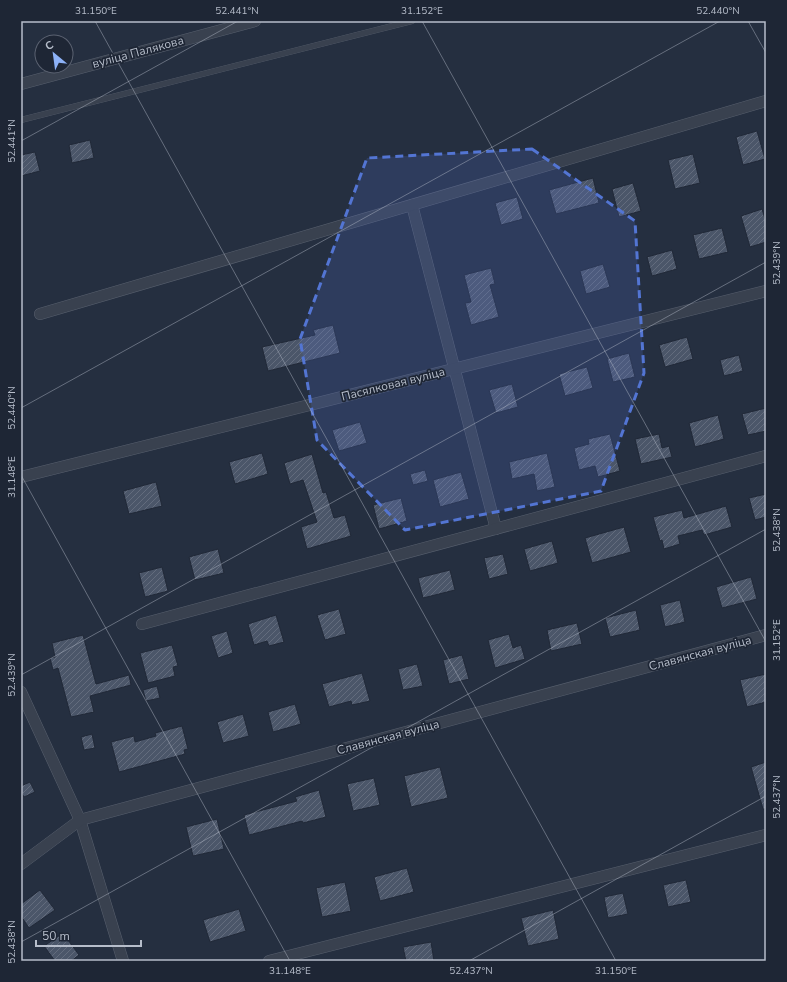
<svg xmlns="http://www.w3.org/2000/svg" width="787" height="982" viewBox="0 0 787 982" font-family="'Nunito Sans',sans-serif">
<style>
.building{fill:url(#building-hatch);stroke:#202837}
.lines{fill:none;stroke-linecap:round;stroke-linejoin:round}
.service-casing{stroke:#575f6d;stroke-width:6}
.minor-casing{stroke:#575f6d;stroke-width:12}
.service{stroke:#39414f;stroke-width:5.5}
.minor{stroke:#39414f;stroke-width:11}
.marked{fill:#5375d3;fill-opacity:0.2;stroke:#5375d3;stroke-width:3;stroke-dasharray:8 5;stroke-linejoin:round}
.ticks{fill:none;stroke:#b6bdca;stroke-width:1;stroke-opacity:0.45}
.labels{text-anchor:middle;stroke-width:3.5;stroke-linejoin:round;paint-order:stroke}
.street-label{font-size:12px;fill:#b6bdca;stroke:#1e2635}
.neatline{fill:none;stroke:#b6bdca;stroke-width:1.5}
.ticks-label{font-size:10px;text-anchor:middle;fill:#b6bdca}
</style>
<defs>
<pattern id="building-hatch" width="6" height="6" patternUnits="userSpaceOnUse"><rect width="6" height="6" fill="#4b5669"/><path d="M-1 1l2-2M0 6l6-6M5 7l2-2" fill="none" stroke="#636c7d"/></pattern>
</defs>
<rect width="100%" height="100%" fill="#252f40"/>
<g class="building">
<path d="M757,131L765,159L743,165L736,137Z"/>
<path d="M90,140L94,158L72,163L69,145Z"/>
<path d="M35,152L40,171L21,176V155Z"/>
<path d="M693,154L700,183L675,189L668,160Z"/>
<path d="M593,178L599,203L556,214L549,190Z"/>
<path d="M633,183L641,211L619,217L612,189Z"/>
<path d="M517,197L523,219L501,225L495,203Z"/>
<path d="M762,209L766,222V242L750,247L741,216Z"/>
<path d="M722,228L728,252L699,259L693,235Z"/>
<path d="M672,250L677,269L652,276L647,257Z"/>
<path d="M603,264L610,287L586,294L580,271Z"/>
<path d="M491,268L495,284L490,285L499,317L471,325L465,303L471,302L464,275Z"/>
<path d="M333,325L340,353L268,371L262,347L315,335L313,330Z"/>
<path d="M687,337L693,359L665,367L659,345Z"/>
<path d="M629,353L635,377L613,382L607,359Z"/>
<path d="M739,355L743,371L724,376L720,360Z"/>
<path d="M587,367L593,388L565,396L559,374Z"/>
<path d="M512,384L518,407L496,413L489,390Z"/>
<path d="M766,408V431L748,435L742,414Z"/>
<path d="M718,415L724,439L695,447L689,423Z"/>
<path d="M360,422L367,443L339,451L332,430Z"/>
<path d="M610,434L620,471L598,477L595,466L579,470L574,448L589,444L588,439Z"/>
<path d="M659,434L662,448L669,446L672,457L641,464L635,439Z"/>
<path d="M262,453L268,474L235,484L229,462Z"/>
<path d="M547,453L555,487L537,491L534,474L512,479L509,462Z"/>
<path d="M312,454L323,493L326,492L334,518L345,515L351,536L307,549L301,527L317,522L303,480L290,484L284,463Z"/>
<path d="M425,470L428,481L413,485L410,474Z"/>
<path d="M461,472L469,499L440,507L433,480Z"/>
<path d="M156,482L162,506L129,514L123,491Z"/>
<path d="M766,494V517L755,520L749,498Z"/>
<path d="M401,498L407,521L379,529L373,505Z"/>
<path d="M726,506L732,527L704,535L702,530L678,536L680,544L664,549L662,540L660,541L653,517L682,510L684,518Z"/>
<path d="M624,527L631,552L592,563L585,538Z"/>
<path d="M552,541L558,563L530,571L524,549Z"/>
<path d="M218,549L224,573L195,580L189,557Z"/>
<path d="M503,554L508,574L489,579L484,558Z"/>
<path d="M162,567L168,591L145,597L139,573Z"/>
<path d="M450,570L455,590L423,598L418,578Z"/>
<path d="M751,577L757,599L722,608L716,587Z"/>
<path d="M680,600L685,622L665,627L660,605Z"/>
<path d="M339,609L346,634L325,640L317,615Z"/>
<path d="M636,610L640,630L610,637L605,618Z"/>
<path d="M276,615L284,642L269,646L267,641L254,645L248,624Z"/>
<path d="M577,623L582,644L551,651L547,630Z"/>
<path d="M227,631L233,653L218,658L211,636Z"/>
<path d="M509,634L513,648L521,645L525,659L495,668L488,640Z"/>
<path d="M83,635L96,684L129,675L131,685L90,696L94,712L71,717L58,668L53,670L50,658L55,657L52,643Z"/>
<path d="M172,645L178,666L173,667L175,676L148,683L140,653Z"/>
<path d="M462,655L469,679L449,684L443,660Z"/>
<path d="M417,664L423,686L403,690L398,669Z"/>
<path d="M362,673L370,701L352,705L351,701L329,707L322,684Z"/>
<path d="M766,674V702L747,707L740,680Z"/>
<path d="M157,686L160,698L146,701L143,690Z"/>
<path d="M295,704L301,724L273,732L268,712Z"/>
<path d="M243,714L249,736L223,743L217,722Z"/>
<path d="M182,726L188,749L184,750L185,754L119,772L111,742L134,736L135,742L156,736L155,733Z"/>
<path d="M92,734L95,748L84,750L81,737Z"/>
<path d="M766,762V809H763L751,767Z"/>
<path d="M440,767L448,798L411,807L404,776Z"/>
<path d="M374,778L380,805L353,811L347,784Z"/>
<path d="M30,782L35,792L24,797L21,792V786Z"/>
<path d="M319,790L326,817L303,823L302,821L249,835L244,815L297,801L295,797Z"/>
<path d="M217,819L224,849L193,856L186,827Z"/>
<path d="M407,868L414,892L380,901L374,877Z"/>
<path d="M686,880L691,902L668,907L663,885Z"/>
<path d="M345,882L351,911L322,917L316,888Z"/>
<path d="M40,890L55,910L29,928L21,916V904Z"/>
<path d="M623,893L628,914L608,918L604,897Z"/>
<path d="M239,909L246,931L210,942L203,920Z"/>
<path d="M553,910L559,939L528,946L521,918Z"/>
<path d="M63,933L79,955L71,961H55L44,946Z"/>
<path d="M431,942L434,961H406L403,947Z"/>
</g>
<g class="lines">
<g class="service-casing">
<path id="service" d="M21,120L412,21"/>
</g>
<g class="minor-casing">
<g id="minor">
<path d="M21,84L255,21"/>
<path d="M412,205L496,529"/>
<path d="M40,314L766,101"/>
<path d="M21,477L766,291"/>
<path d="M142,624L766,456"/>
<path d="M21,692L80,820L123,961"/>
<path d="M21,864L80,820L766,635"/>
<path d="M269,961L766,835"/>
</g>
</g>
<use href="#service" class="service"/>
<use href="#minor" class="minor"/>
</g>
<path class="marked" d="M532,149L635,221L644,373L601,491L405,530L317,440L300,339L367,158Z"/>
<path class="ticks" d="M95,21L616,961M422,21L766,642M748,21L766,53M21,141L238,21M21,408L720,21M21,475L290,961M21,675L766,262M21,942L766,529M469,961L766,796"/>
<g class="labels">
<g class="street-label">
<text transform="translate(138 52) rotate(-15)" y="4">вуліца Палякова</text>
<text transform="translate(393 384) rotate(-14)" y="4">Пасялковая вуліца</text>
<text transform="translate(700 653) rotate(-15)" y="4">Славянская вуліца</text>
<text transform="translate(388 737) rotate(-15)" y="4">Славянская вуліца</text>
</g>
</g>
<rect width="787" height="982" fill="none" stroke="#1e2635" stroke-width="44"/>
<g transform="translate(54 54) rotate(331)"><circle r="19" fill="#1e2635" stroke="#5b6271"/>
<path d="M0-3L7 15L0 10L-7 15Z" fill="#8db2f8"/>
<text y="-6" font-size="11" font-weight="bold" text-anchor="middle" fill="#b6bdca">С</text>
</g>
<path d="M36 940v6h105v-6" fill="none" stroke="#b6bdca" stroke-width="2"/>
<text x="42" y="940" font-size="12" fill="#b6bdca" stroke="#1e2635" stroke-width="3" paint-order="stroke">50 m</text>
<rect x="22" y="22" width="743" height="938" class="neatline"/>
<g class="ticks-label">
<text x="96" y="14">31.150°E</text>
<text x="237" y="14">52.441°N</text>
<text x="422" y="14">31.152°E</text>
<text x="718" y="14">52.440°N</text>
<text transform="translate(11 141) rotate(-90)" y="4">52.441°N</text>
<text transform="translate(776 263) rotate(-90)" y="4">52.439°N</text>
<text transform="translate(11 408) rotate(-90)" y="4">52.440°N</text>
<text transform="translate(11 477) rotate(-90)" y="4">31.148°E</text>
<text transform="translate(776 530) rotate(-90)" y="4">52.438°N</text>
<text transform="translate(776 640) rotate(-90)" y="4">31.152°E</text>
<text transform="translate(11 675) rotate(-90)" y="4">52.439°N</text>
<text transform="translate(776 797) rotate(-90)" y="4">52.437°N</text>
<text transform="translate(11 942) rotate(-90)" y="4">52.438°N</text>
<text x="290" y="974">31.148°E</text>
<text x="471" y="974">52.437°N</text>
<text x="616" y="974">31.150°E</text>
</g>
</svg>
